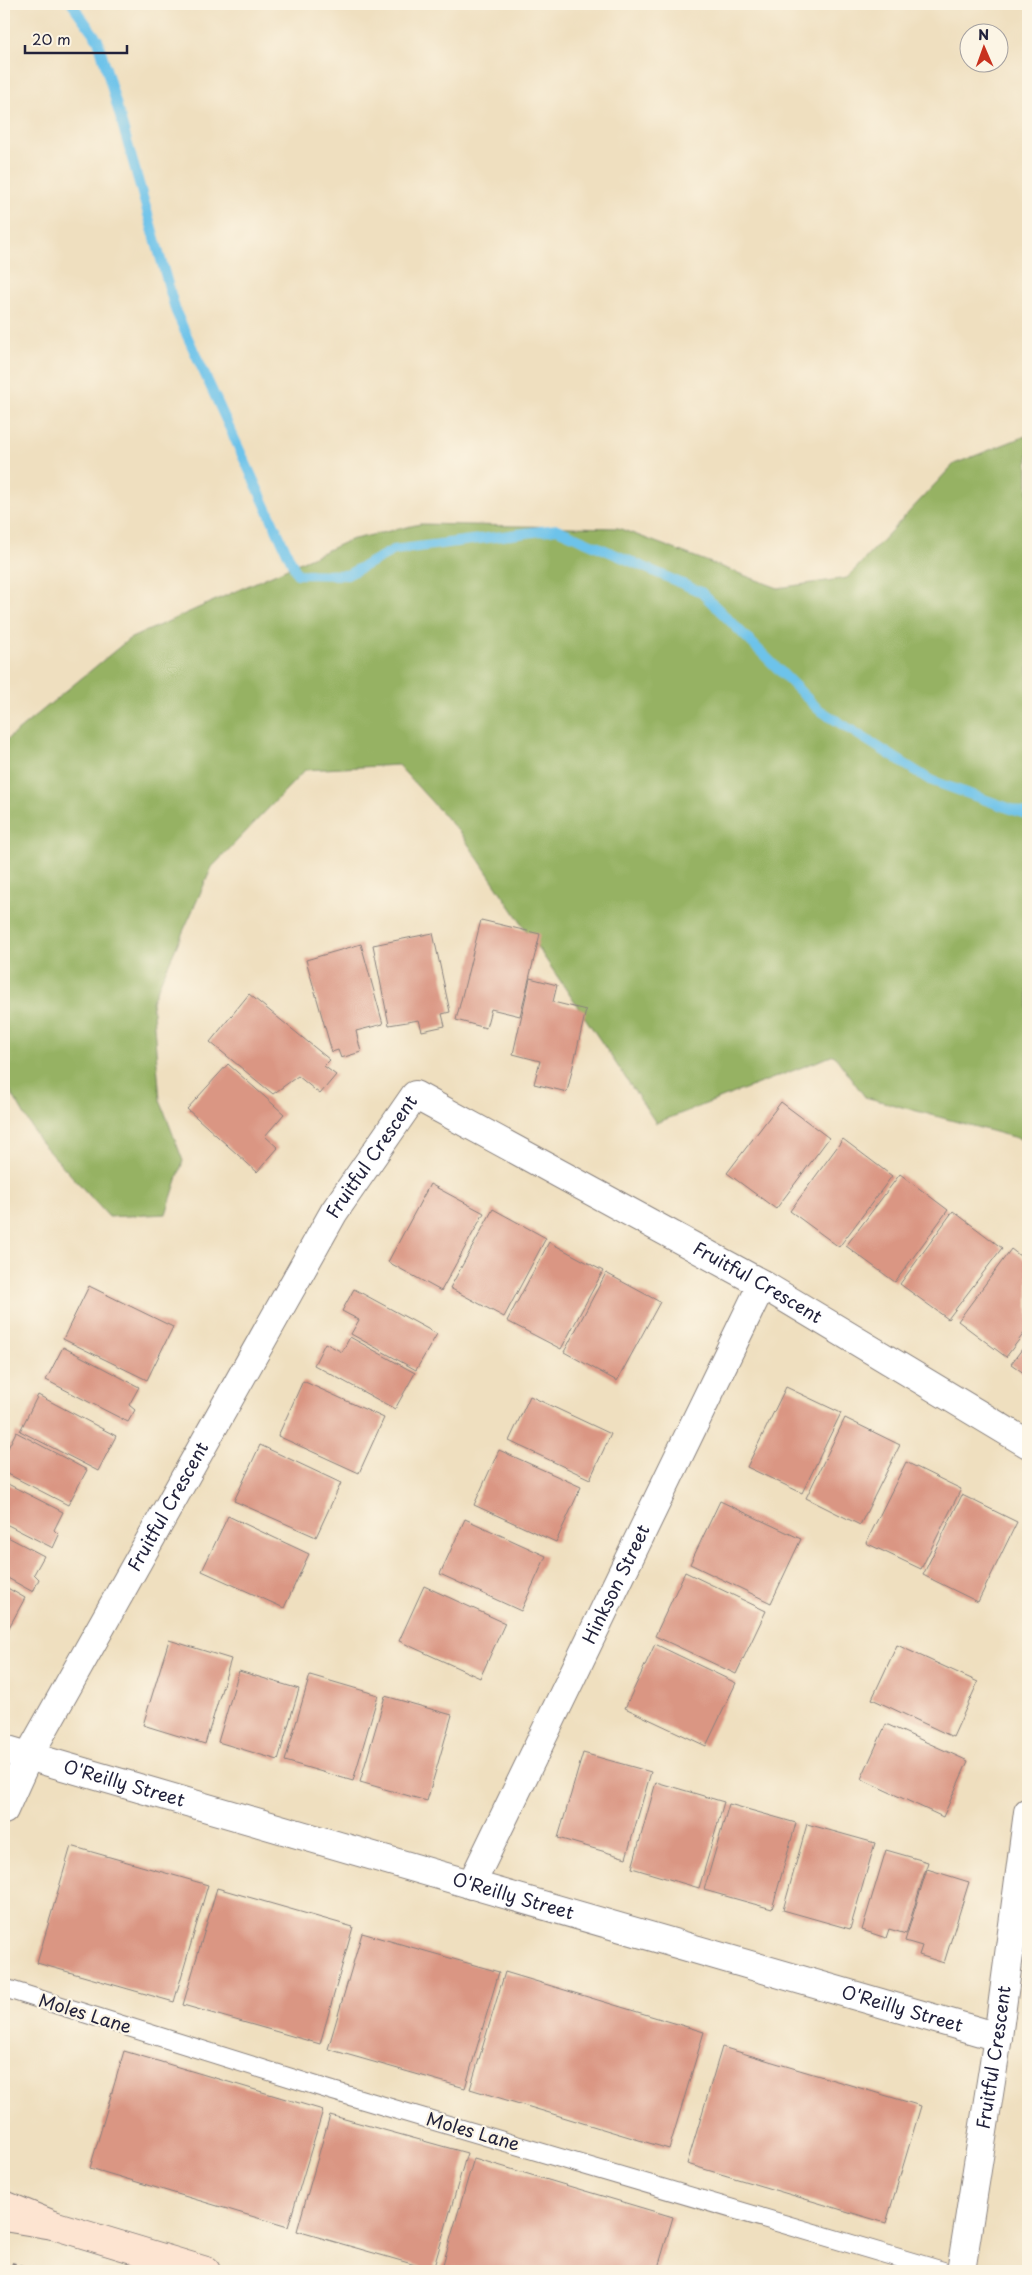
<svg xmlns="http://www.w3.org/2000/svg" width="1032" height="2275" viewBox="0 0 1032 2275" font-family="'Playpen Sans',sans-serif">
<style>
.forest{fill:#96b264;stroke:#5c6a50}
.lines{fill:none;stroke-linecap:round;stroke-linejoin:round}
.stream{stroke:#6dc3ea;stroke-width:10}
.building{fill:#da9683}
.lane-casing{stroke:#88807d;stroke-width:20}
.street-casing{stroke:#88807d;stroke-width:30}
.secondary-casing{stroke:#88807d;stroke-width:30}
.path{stroke:#88807d;stroke-width:3;stroke-dasharray:4 4;stroke-linecap:butt}
.lane{stroke:#fff;stroke-width:18}
.street{stroke:#fff;stroke-width:28}
.secondary{stroke:#fde4d1;stroke-width:28}
.labels{text-anchor:middle;stroke-width:4.5;stroke-linejoin:round;paint-order:stroke}
.street-label{font-size:18px;fill:#22223b;stroke:#fcf5e5}
</style>
<rect width="100%" height="100%" fill="#fcf5e5"/>
<filter id="ink" filterUnits="userSpaceOnUse"><feTurbulence type="fractalNoise" baseFrequency=".02" numOctaves="2"/><feDisplacementMap in="SourceGraphic" scale="10" xChannelSelector="R" yChannelSelector="G"/><feConvolveMatrix kernelMatrix="1 2 1 2 8 2 1 2 1" color-interpolation-filters="sRGB"/></filter>
<filter id="wash" filterUnits="userSpaceOnUse"><feTurbulence type="fractalNoise" baseFrequency=".0096" numOctaves="4" result="noise"/><feDisplacementMap in="SourceGraphic" scale="20" xChannelSelector="R" yChannelSelector="G"/><feGaussianBlur stdDeviation="1.12" result="paint"/><feColorMatrix in="noise" values="0 0 0 0 0 0 0 0 0 0 0 0 0 0 0 0 0 1.4 0 .05"/><feComposite in="paint" operator="in"/></filter>
<g filter="url(#wash)">
<rect width="100%" height="100%" fill="#efdfbf"/>
<path class="forest" d="M1028,435V1141L865,1097L834,1055L656,1123L462,835L398,765L305,770L212,867L152,1001L160,1100L183,1161L166,1214L109,1217L39,1140L4,1080V742L129,639L350,540L420,524L618,528L778,588L847,578L954,464Z"/>
<g class="lines">
<path class="stream" d="M72,4L98,40L176,312L297,574L347,575L394,550L557,529L701,592L818,709L930,780L1028,815"/>
</g>
<g id="blocks">
<g class="building">
<path d="M481,920L540,934L520,1016L491,1009L486,1028L456,1020Z"/>
<path d="M433,933L450,1012L442,1014L445,1026L422,1031L419,1020L389,1025L373,945Z"/>
<path d="M361,944L383,1024L356,1031L361,1052L341,1058L338,1050L332,1052L306,960Z"/>
<path d="M530,978L557,985L553,1002L586,1010L567,1092L534,1084L540,1061L513,1054Z"/>
<path d="M249,994L330,1060L324,1066L336,1075L320,1094L298,1076L273,1094L210,1042Z"/>
<path d="M228,1064L284,1114L265,1136L278,1148L257,1172L187,1109Z"/>
<path d="M781,1102L829,1138L776,1209L727,1173Z"/>
<path d="M843,1139L892,1176L839,1247L790,1211Z"/>
<path d="M900,1174L948,1210L895,1282L846,1246Z"/>
<path d="M430,1184L484,1213L441,1291L388,1262Z"/>
<path d="M493,1209L546,1238L504,1317L450,1288Z"/>
<path d="M953,1211L1002,1248L948,1319L900,1284Z"/>
<path d="M549,1242L603,1271L561,1349L507,1321Z"/>
<path d="M1011,1249L1028,1262V1328L1006,1357L958,1321Z"/>
<path d="M606,1273L660,1302L617,1381L564,1352Z"/>
<path d="M89,1286L173,1327L147,1380L63,1339Z"/>
<path d="M354,1289L437,1334L416,1370L351,1334L359,1320L342,1311Z"/>
<path d="M350,1337L415,1373L395,1409L314,1365L325,1343L342,1352Z"/>
<path d="M1028,1341V1376L1011,1364Z"/>
<path d="M63,1347L139,1387L129,1405L135,1410L128,1422L46,1380Z"/>
<path d="M303,1381L384,1418L359,1473L278,1436Z"/>
<path d="M786,1387L841,1413L802,1493L747,1467Z"/>
<path d="M38,1395L116,1436L98,1471L20,1431Z"/>
<path d="M530,1396L611,1434L590,1479L509,1441Z"/>
<path d="M845,1418L900,1445L860,1525L806,1498Z"/>
<path d="M16,1432L87,1470L68,1505L4,1472V1456Z"/>
<path d="M260,1445L341,1483L316,1537L234,1501Z"/>
<path d="M499,1450L581,1487L556,1542L474,1505Z"/>
<path d="M906,1462L961,1489L921,1569L866,1543Z"/>
<path d="M4,1482L63,1512L54,1530L59,1535L53,1548L4,1523Z"/>
<path d="M962,1495L1017,1522L978,1602L923,1575Z"/>
<path d="M720,1501L801,1539L771,1603L690,1564Z"/>
<path d="M228,1516L309,1554L284,1608L202,1571Z"/>
<path d="M465,1519L546,1556L521,1611L440,1574Z"/>
<path d="M4,1535L44,1556L34,1574L39,1579L33,1592L4,1576Z"/>
<path d="M685,1572L766,1611L736,1674L655,1636Z"/>
<path d="M4,1586L25,1598L6,1633L4,1632Z"/>
<path d="M424,1586L505,1623L480,1678L399,1641Z"/>
<path d="M169,1640L231,1659L205,1744L143,1725Z"/>
<path d="M655,1644L736,1683L706,1746L625,1708Z"/>
<path d="M897,1645L978,1682L953,1737L872,1699Z"/>
<path d="M239,1671L299,1689L278,1760L218,1742Z"/>
<path d="M310,1675L378,1695L353,1781L285,1761Z"/>
<path d="M385,1696L452,1715L427,1801L360,1782Z"/>
<path d="M886,1724L968,1761L943,1817L861,1779Z"/>
<path d="M583,1753L651,1772L626,1858L558,1838Z"/>
<path d="M656,1782L724,1802L699,1888L632,1868Z"/>
<path d="M729,1804L796,1823L772,1909L704,1890Z"/>
<path d="M807,1824L875,1843L850,1929L783,1910Z"/>
<path d="M71,1846L208,1885L174,2002L37,1963Z"/>
<path d="M886,1850L928,1862L906,1934L889,1929L886,1938L862,1930Z"/>
<path d="M927,1869L969,1882L944,1963L919,1955L922,1946L905,1941Z"/>
<path d="M217,1888L353,1927L320,2044L183,2005Z"/>
<path d="M362,1933L499,1972L465,2088L328,2049Z"/>
<path d="M505,1972L704,2032L669,2149L470,2089Z"/>
<path d="M722,2047L921,2106L886,2223L687,2164Z"/>
<path d="M124,2051L323,2110L288,2227L90,2168Z"/>
<path d="M330,2115L467,2153L433,2270L297,2231Z"/>
<path d="M474,2158L673,2217L657,2271H441Z"/>
</g>
</g>
</g>
<g filter="url(#ink)">
<use href="#blocks" fill-opacity="0" stroke="#88807d" stroke-width="1"/>
<g class="lines">
<g class="lane-casing">
<path id="lane" d="M4,1988L333,2091L943,2271"/>
</g>
<g class="street-casing">
<g id="street">
<path id="s1" d="M4,1749L998,2037"/>
<path id="s2" d="M4,1810L28,1757L334,1212L415,1095L762,1284L1028,1444"/>
<path id="s3" d="M471,1885L762,1284"/>
<path id="s4" d="M961,2271L998,2037L1028,1812"/>
</g>
</g>
<g class="secondary-casing">
<g id="secondary">
<path d="M4,2205L53,2225L4,2217"/>
<path d="M53,2225L206,2271"/>
</g>
</g>
<path class="path" d="M4,2261L37,2271"/>
<use href="#lane" class="lane"/>
<use href="#street" class="street"/>
<use href="#secondary" class="secondary"/>
</g>
</g>
<g class="labels">
<g class="street-label">
<text dy="6" stroke="none"><textPath href="#s2" startOffset="750">Fruitful Crescent</textPath></text>
<text dy="6" stroke="none"><textPath href="#s2" startOffset="1216">Fruitful Crescent</textPath></text>
<text dy="6" stroke="none"><textPath href="#s2" startOffset="345">Fruitful Crescent</textPath></text>
<text dy="6" stroke="none"><textPath href="#s3" startOffset="334">Hinkson Street</textPath></text>
<text dy="6" stroke="none"><textPath href="#s1" startOffset="125">O'Reilly Street</textPath></text>
<text dy="6" stroke="none"><textPath href="#s1" startOffset="530">O'Reilly Street</textPath></text>
<text dy="6" stroke="none"><textPath href="#s1" startOffset="935">O'Reilly Street</textPath></text>
<text transform="translate(85 2014) rotate(17)" y="6">Moles Lane</text>
<text dy="6" stroke="none"><textPath href="#s4" startOffset="216">Fruitful Crescent</textPath></text>
<text transform="translate(473 2132) rotate(16)" y="6">Moles Lane</text>
</g>
</g>
<rect width="1032" height="2275" fill="none" stroke="#fcf5e5" stroke-width="20"/>
<g transform="translate(984 48) rotate(358)"><circle r="24" fill="#fcf5e5" stroke="#a5a1a1"/>
<path d="M0-4L9 19L0 12L-9 19Z" fill="#c8321e"/>
<text y="-8" font-size="14" font-weight="bold" text-anchor="middle" fill="#22223b">N</text>
</g>
<path d="M25 45v8h102v-8" fill="none" stroke="#22223b" stroke-width="2.5"/>
<text x="32" y="45" font-size="15" fill="#22223b" stroke="#fcf5e5" stroke-width="4" paint-order="stroke">20 m</text>
</svg>
